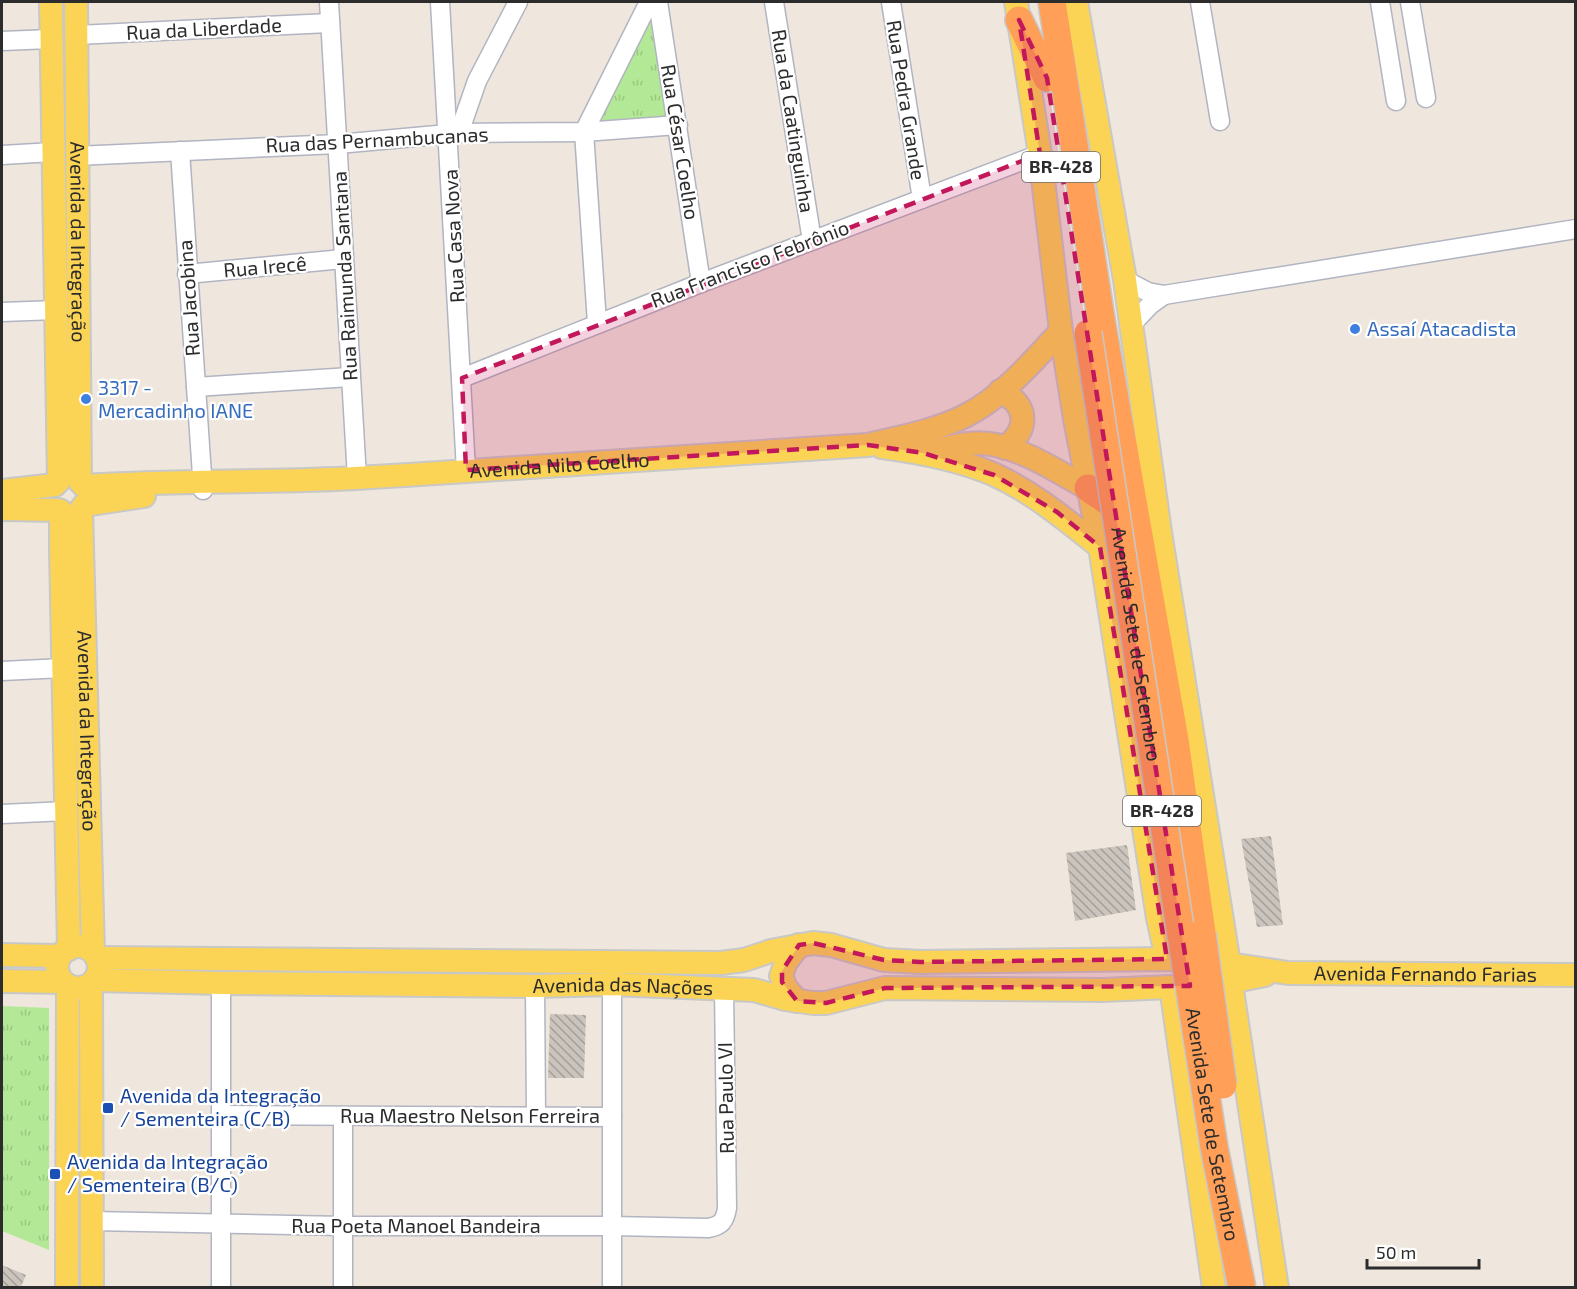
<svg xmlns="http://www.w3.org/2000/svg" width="1577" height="1289" viewBox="0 0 1577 1289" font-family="'Exo 2',sans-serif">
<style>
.park{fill:url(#park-tufts)}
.building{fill:url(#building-back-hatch)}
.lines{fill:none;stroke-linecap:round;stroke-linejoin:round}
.minor-casing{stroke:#b1b4c1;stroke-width:21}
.major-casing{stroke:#c8c8c8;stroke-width:26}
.highway-casing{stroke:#c8c8c8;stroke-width:30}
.minor{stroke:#fff;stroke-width:18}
.major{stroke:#fcd455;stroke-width:22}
.highway{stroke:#ff9f58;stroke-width:27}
.highway-bridge-casing{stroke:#c8c8c8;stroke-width:30;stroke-linecap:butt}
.highway-bridge{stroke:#ff9f58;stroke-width:27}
.marked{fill:#c2185b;fill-opacity:0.2;stroke:#c2185b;stroke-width:4.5;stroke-dasharray:12 8;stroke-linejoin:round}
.shop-dot{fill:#3f7fe0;stroke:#fff;stroke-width:2}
.transit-dot{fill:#1a4fb4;stroke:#fff;stroke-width:2}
.labels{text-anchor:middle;stroke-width:4.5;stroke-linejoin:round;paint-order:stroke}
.shield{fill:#fff;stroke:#6b6b6b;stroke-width:1.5}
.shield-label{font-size:18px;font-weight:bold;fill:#2c2c2c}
.street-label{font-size:20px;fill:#2c2c2c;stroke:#fff}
.shop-label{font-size:20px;fill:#366cbe;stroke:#fff;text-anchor:start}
.transit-label{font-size:20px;fill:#164399;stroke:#fff;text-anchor:start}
</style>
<defs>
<pattern id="park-tufts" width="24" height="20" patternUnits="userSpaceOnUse" patternTransform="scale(1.5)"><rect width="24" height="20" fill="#b3e996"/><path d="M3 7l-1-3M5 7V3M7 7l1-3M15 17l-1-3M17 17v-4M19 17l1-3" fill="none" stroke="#9ac881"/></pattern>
<pattern id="building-back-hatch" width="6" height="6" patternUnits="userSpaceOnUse" patternTransform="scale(1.5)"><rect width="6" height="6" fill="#cac4bd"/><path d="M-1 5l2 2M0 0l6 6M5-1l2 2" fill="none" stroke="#a49f9a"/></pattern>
</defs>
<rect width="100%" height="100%" fill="#efe7dd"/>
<g class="park">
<path d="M652,2L668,118L588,129Z"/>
<path d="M2,1006L49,1008V1250L2,1231Z"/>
</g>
<g class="building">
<path d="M1271,836L1283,925L1257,927L1241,839Z"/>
<path d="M1127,845L1136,910L1075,921L1066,853Z"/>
<path d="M550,1014L586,1015L584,1078H548Z"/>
<path d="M2,1265L26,1275L21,1287H2Z"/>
</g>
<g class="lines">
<g class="minor-casing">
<g id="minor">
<path d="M329,2L357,478"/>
<path d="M440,2L466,470"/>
<path d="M658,2L701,283"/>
<path d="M774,2L812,241"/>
<path d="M891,2L922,199"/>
<path d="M1200,2L1220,121"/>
<path d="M1380,2L1396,101"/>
<path d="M1410,2L1426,98"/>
<path d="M77,35L330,23"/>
<path d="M2,41L51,39"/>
<path d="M459,133L477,81L518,2"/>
<path d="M180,151L203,490"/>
<path d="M2,155L53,152"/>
<path d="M76,156L338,144L459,133L584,132L678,125"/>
<path d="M187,274L343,259"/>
<path d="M1125,280L1148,292L1164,295L1576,229"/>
<path d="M2,312L56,310"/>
<path d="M597,323L584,132L649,2"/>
<path d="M1131,325L1150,305L1164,295"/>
<path d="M462,378L701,283L1040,154"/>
<path d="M196,387L350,377"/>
<path d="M2,671L63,668"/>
<path d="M2,814L66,811"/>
<path d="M612,984V1288"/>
<path d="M535,986L536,1116"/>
<path d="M221,1115L612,1117"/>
<path d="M343,1116V1288"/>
<path d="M92,1221L344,1226H612L708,1228C721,1226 725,1221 727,1208L724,989"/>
<path d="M221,1288V983"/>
</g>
</g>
<g class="major-casing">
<g id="major">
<path d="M51,2L59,481"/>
<path id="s1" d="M76,2L80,482"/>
<path d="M1016,2L1040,154L1061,331L1075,419L1100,547L1158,918L1167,959"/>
<path d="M1076,2L1125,280L1160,532L1229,964"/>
<path d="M1000,391C1029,405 1029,429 1005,448"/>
<path d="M882,447C920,452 958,459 993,474C1033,492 1066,520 1100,547"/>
<path d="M928,452C950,447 973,440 996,445C1029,452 1059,473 1088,488"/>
<path id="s2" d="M84,486C175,480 265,483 356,478C527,468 698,456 868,445C901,437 935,431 965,416C1003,397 1033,361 1061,331"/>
<path d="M2,491L55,485"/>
<path d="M84,505L144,496"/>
<path d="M2,509L58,510"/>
<path id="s3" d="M81,509L93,952"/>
<path d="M61,511V550L69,949"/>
<circle cx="78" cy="967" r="21"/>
<path d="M2,955L60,956"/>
<path id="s4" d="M97,958L721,963L744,960L771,951L813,943L831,945L884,960L920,962L1167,959L1229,964L1288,973L1576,975"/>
<path id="s5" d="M95,980L221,983L535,986L612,984L754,990L785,999L813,1003H826L885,988L1103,990L1215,985L1265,975"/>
<path d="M2,981L63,982"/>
<path d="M1231,983L1277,1288"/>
<path d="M91,984L92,1288"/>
<path d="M1171,987L1214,1288"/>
<path d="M797,1001L786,988L781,976L786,962L799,945"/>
<path d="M67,1288L68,986"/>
</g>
</g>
<g class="highway-casing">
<g id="highway">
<path d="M1052,2L1102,325L1175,740L1202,933"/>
<path d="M1019,20L1047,78"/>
<path d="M1088,488L1116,507"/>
</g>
</g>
<use href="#minor" class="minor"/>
<use href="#major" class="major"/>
<use href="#highway" class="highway"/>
<g class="highway-bridge-casing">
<g id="highway-bridge">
<path id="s6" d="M1088,333L1214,1147L1242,1288"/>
<path d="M1202,933L1223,1085"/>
</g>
</g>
<use href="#highway-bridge" class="highway-bridge"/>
</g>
<path class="marked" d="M1019,20L1047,78L1190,986L885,988L826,1003L797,1001L782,982V971L799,945L813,943L884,960L920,962L1167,959L1100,547L1057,512L994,475L923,453L868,445L466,470L462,378L1040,154Z"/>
<g class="shop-dot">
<circle cx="1355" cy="329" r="6"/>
<circle cx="86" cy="399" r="6"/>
</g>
<g class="transit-dot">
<rect x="102" y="1102" width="12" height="12" rx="3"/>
<rect x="49" y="1168" width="12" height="12" rx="3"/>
</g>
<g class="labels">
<g class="shield">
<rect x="1022" y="152" width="78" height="30" rx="4.5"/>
<rect x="1123" y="796" width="78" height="30" rx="4.5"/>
</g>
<g class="shield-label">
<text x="1061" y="173">BR-428</text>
<text x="1162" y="817">BR-428</text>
</g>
<g class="street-label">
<text transform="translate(204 29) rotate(-3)" y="7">Rua da Liberdade</text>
<text transform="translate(906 100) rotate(81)" y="7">Rua Pedra Grande</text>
<text transform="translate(793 121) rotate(81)" y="7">Rua da Caatinguinha</text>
<text transform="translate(377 140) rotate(-3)" y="7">Rua das Pernambucanas</text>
<text transform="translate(680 142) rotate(81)" y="7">Rua César Coelho</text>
<text transform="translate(454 236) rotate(-93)" y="7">Rua Casa Nova</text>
<text dy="7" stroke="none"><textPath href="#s1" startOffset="240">Avenida da Integração</textPath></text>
<text transform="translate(750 264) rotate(-21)" y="7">Rua Francisco Febrônio</text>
<text transform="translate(265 267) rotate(-5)" y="7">Rua Irecê</text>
<text transform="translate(345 276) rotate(-93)" y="7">Rua Raimunda Santana</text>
<text transform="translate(189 298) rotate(-94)" y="7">Rua Jacobina</text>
<text dy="7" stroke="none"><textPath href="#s2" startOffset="476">Avenida Nilo Coelho</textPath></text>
<text dy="7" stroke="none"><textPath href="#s6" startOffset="315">Avenida Sete de Setembro</textPath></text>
<text dy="7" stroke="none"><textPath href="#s3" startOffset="222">Avenida da Integração</textPath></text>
<text dy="7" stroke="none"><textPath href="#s4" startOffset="1334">Avenida Fernando Farias</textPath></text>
<text dy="7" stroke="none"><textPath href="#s5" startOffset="528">Avenida das Nações</textPath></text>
<text transform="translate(726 1098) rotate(-91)" y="7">Rua Paulo VI</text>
<text x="470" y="1123">Rua Maestro Nelson Ferreira</text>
<text dy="7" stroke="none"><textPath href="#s6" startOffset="801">Avenida Sete de Setembro</textPath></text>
<text x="416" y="1233">Rua Poeta Manoel Bandeira</text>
</g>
<g class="shop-label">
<text x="1367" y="336">Assaí Atacadista</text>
<text x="98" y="395">3317 -<tspan x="98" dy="23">Mercadinho IANE</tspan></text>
</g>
<g class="transit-label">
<text x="120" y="1103">Avenida da Integração<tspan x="120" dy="23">/ Sementeira (C/B)</tspan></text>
<text x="67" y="1169">Avenida da Integração<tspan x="67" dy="23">/ Sementeira (B/C)</tspan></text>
</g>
</g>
<rect width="1577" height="1289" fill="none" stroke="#2c2c2c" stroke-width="6"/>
<path d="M1367 1259v9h112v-9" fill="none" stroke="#2c2c2c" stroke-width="3"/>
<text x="1376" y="1259" font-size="18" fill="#2c2c2c" stroke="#ffffff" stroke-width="4.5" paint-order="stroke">50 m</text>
</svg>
